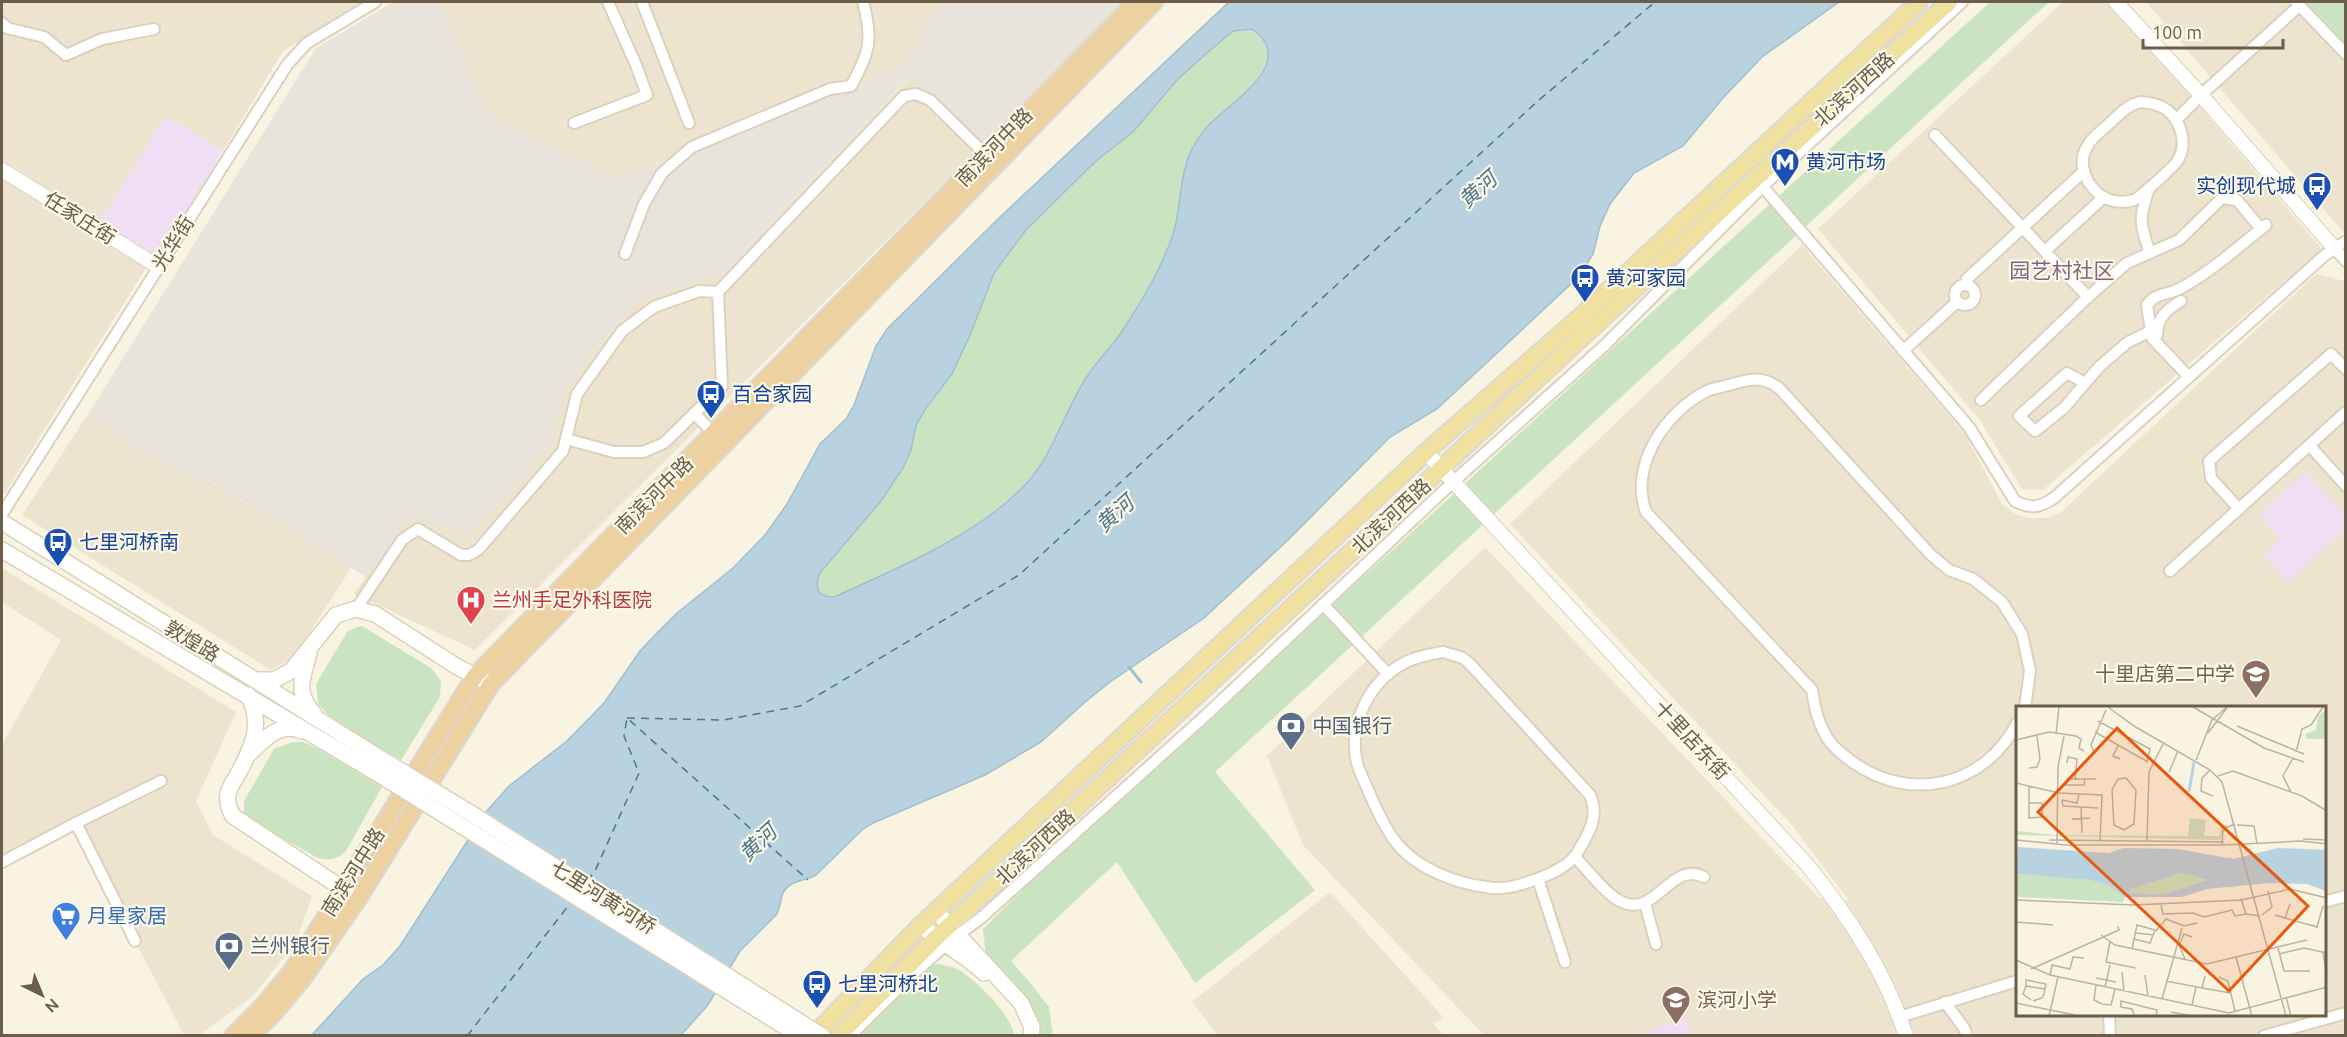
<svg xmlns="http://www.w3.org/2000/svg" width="2347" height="1037" viewBox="0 0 2347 1037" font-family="Ubuntu,'Noto Sans SC',sans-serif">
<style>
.residential{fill:#ece4cf;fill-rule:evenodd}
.industrial{fill:#e8e4dc}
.education{fill:#f0def4}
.green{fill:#cae4c2}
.water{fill:#b9d2df;stroke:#a0bfcf;stroke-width:1.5;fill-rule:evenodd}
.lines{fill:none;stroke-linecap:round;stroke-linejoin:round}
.stream{stroke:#a0bfcf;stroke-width:3}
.ferry{stroke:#4f768a;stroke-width:1.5;stroke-dasharray:8 6;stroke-linecap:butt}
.minor-casing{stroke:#dbd1be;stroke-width:14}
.tertiary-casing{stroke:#dbd1be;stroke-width:16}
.secondary-casing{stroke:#dcd1ba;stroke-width:18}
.primary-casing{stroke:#dcd8d4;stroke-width:20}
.trunk-casing{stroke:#dcd8d4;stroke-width:20}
.minor{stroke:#fff;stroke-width:10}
.tertiary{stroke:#fff;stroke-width:14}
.secondary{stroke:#fff;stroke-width:15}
.primary{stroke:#f0e1a1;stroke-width:16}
.trunk{stroke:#eed1a0;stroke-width:16}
.secondary-bridge-casing{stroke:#dcd1ba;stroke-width:18;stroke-linecap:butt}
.secondary-bridge{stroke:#fff;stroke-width:15}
.labels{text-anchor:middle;stroke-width:4.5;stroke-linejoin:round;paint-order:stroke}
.street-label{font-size:20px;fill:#6c5d4b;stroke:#fcf8e7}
.transit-label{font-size:20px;fill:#164399;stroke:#fcf8e7;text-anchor:start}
.health-label{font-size:20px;fill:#be3a42;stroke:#fcf8e7;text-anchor:start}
.education-label{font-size:20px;fill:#785e54;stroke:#fcf8e7;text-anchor:end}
.service-label{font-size:20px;fill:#4e5e75;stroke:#fcf8e7;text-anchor:start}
.shop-label{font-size:20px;fill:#366cbe;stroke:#fcf8e7;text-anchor:start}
.water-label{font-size:21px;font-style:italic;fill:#4f768a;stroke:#fcf8e7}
.neighbourhood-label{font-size:21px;fill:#836489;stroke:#fcf8e7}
.inset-river{fill:none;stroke:#b9d2df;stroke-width:3}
.inset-road{fill:none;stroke:#bcb3a0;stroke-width:1.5}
.view{fill:#e8590c;fill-opacity:0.15;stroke:#e8590c;stroke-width:3}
.inset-edge{fill:none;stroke:#6c5d4b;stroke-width:3}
</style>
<rect width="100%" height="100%" fill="#f8f4e1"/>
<g class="residential">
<path d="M2,2H365L283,51L223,151L166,116L100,222L2,160Z"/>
<path d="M440,2H941L902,66L618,179L489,116Z"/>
<path d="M2063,2H2110L2322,249L2043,490L2022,489L1979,419L1818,229Z"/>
<path d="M2146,2H2345V231L2343,232Z"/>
<path d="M911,76L979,148L475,650L354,594L408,516L549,447L565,387L636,300L721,274Z"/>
<path d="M2,177L146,268L4,494L2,492Z"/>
<path d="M1802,245L1965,434L2002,504L2015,514L2030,518H2046L2061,512L2316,274L2345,281V1035H1484L1303,845L1267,756L1485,547L1819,898L1849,901L1793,826L1510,524ZM2017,707H2324V1014H2017Z"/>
<path d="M87,416L197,484L202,476L351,568L294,657L271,670L22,515Z"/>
<path d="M2,568L236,712L196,801L213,835L312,896L296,942L253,996L199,1035H184L75,825L2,862V745L61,640L2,602Z"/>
<path d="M1330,892L1444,1018L1433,1023L1443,1035H1218L1192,1002Z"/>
</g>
<path class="industrial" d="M393,2H440L489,116L618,179L902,66L941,2H1156L986,155L910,76L721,274L636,300L565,387L549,447L470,533L408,516L366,577L203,476L197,484L87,416L316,48Z"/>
<g class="education">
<path d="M166,116L223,151L158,257L100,222Z"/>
<path d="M2305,471L2345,515V529L2288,582L2263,555L2281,539L2259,515Z"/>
<path d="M1685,1017L1692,1035H1641Z"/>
</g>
<g class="green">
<path d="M1990,2H2049L1215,772L1315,890L1195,983L1117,862L1011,961L1032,985L1049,1007L1053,1035H1040V1027L1032,1007L1016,986L986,957L983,929L1023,889Z"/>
<path d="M2306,2H2345V43Z"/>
<path d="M1251,29C1299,62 1232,101 1209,125C1202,131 1195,143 1191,151C1178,179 1182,212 1171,240C1160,270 1142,301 1124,328C1114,345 1099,358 1088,375C1064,410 1055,454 1025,485C978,535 896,569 834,597C817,597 815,589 819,574L881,501L903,468L911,450L916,425L926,408L952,374L971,333L994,273L1026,230L1096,161L1133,132L1177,80L1207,53L1233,31Z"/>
<path d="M362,626L431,668L441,681L440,697L401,760L332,719L318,704L316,684L347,632L357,627Z"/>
<path d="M293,742H303L313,746L382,787L346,851C336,860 328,861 316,857L255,823L246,817L244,812V801L274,749Z"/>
<path d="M938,964C946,966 955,967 961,971C978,983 1012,1015 1014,1036L858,1035L924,968Z"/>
</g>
<path class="water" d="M1229,2H1839L1762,57L1723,98L1683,146L1634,173L1610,204L1600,226L1593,254L1583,270L1571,284L1437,409L1390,437L1288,540L1204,618L1110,682L1084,703L1041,742L985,775L873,823L863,829L816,875C806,881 791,880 784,891C780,898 781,907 776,915L740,951L708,1005L681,1035L311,1036L363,979L383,965L400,946L486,812L509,786L567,741L604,703L640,651L654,636L677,613L733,568L765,535L787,504L820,444L846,419L854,405L876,346L887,329L999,218ZM1252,29C1299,62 1232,101 1209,125C1202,132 1195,143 1191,151C1178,179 1182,212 1171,240C1160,270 1142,301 1124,328C1114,345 1099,358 1088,375C1064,410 1055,453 1025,485C978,535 896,569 834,597C817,597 815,589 819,574L881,501L903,468L911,450L916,425L926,408L952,374L971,333L994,273L1026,230L1096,161L1133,132L1177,80L1207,53L1233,31Z"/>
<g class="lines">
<path class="stream" d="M1129,667L1141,682"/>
<g class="ferry">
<path d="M627,718L723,720L800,706L1019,575L1539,100L1655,2"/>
<path d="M587,881L595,871L639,773L624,736L627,718L808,880"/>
<path d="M467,1036L572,901"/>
</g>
<g class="minor-casing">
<g id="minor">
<path d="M642,2L689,123"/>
<path d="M2296,2L2346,54"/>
<path d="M2,23L7,28L44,37L66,55L102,39L154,29"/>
<path d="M2141,102C2150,103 2159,104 2167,110C2181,121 2188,144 2178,160C2176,165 2139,198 2134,200C2126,203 2114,202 2107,199C2088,190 2075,164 2088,145C2093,136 2104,129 2111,122C2121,113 2127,105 2141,102Z"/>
<path d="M2176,120L2201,95L2300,5"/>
<path d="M574,123L647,95L636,65L608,2"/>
<path d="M1935,135L2088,297"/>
<path d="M1758,181L1969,427L2015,501C2031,509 2039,508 2054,498L2325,255L2346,241"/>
<path d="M2149,188C2139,220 2139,221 2150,253"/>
<path d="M2335,249L2346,261"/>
<path d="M2045,251L2104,197"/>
<path d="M625,254L644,204L662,173L692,147L830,89L851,86C870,52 873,39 863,2"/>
<circle cx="1965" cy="295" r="10"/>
<path d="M1966,285L1967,279L2084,171"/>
<path d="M2157,335C2157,318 2167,309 2181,301"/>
<path d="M1903,351L1957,302"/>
<path d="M2189,377L2152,338L2147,305C2155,293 2167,295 2179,289C2211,272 2238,247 2266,225"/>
<path d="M2085,383L2067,373L2019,416L2035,431L2039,428L2064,408L2099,367L2128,342L2151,331"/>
<path d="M1981,400L2088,297L2127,263L2179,240L2222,198L2237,200L2261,229"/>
<path d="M695,414L714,434"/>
<path d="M566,439L614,452H643L664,443L722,386L718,292"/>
<path d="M2310,446L2346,486"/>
<path d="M2239,509L2211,478L2209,461L2331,354L2346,369"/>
<path d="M2,514L287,65L307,43L375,2"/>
<path d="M2170,571L2346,412"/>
<path d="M1323,604L1388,674"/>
<path d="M356,609L402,540L418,529L461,555H469L478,550L563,451L577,394L622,331L654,307L699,291L718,292L904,96L916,94L930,100L986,155"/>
<path d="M1443,652L1463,658L1470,664L1590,795C1600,816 1588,835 1577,853C1568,868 1546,876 1531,881C1518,886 1500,890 1486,887C1454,883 1414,867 1395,841C1385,828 1378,812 1371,797C1367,786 1360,774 1357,763C1348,724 1369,682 1404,663C1415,657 1431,654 1443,652Z"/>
<path d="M2017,723C1985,786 1911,803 1854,763C1843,755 1831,746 1825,734C1817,720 1814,705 1812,690L1646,512C1629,466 1665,412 1707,391C1713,388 1722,387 1729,385C1749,379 1763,375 1780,389L1930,554L1949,570L1973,579L2002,602L2022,634L2030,671L2025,707"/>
<path d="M1575,857C1587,869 1606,895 1622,902C1656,918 1671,860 1704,877"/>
<path d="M2,862L76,823"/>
<path d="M1538,879L1565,962"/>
<path d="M2324,902L2346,896"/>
<path d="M1645,903L1656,944"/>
<path d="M135,941L76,823L161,781"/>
<path d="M1945,1002L1964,1028L1967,1036"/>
<path d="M2109,1014L2110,1036"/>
<path d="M1899,1017L2017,981"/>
<path d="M850,1036C892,994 933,952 981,918L1205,716L1454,481L1605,345L1763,186L1962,2"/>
<path d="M2264,1036L2346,1013"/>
</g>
</g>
<g class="tertiary-casing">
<g id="tertiary">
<path d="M2116,2L2201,95L2335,249"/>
<path d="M2,170L159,267"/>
<path d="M1426,452L1808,866C1850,918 1885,971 1906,1036"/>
</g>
</g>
<g class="secondary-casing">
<g id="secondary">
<path d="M2,522L383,760"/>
<path d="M2,550L375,772"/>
<path d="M309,653C303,679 294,691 314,714"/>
<path d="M257,680H274L291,671L336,615L356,609L375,614L456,666L491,684"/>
<path d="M248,695C264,725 252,748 237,776C232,784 226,792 228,802C228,807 231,812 233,816L358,899"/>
<path d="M249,754C264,740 279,721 302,731"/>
<path d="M936,911L1021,1003L1032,1027L1031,1036"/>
<path d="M921,925C940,943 965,954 984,973"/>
</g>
</g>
<g class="primary-casing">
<g id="primary">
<path d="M813,1036L921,925L1426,452L1581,316L1919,2"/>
<path d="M838,1036L935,939L1592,328L1949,2"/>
</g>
</g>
<g class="trunk-casing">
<g id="trunk">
<path d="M233,1036L263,1006L292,971L475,676L1136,2"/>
<path d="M251,1036L273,1014L303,978L358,899L491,684L1154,2"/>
</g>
</g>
<use href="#minor" class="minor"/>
<use href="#tertiary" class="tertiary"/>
<use href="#secondary" class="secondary"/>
<use href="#primary" class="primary"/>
<use href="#trunk" class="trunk"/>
<g class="secondary-bridge-casing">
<g id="secondary-bridge">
<path d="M383,760L472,814L822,1036"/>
<path d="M375,772L800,1036"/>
</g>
</g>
<use href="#secondary-bridge" class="secondary-bridge"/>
</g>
<defs>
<g id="metro-pin" transform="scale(1.5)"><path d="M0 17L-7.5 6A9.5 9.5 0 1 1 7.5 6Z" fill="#1a4fb4" stroke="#fcf8e7"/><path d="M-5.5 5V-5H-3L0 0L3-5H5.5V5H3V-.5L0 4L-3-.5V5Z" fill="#fff"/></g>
<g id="bus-pin" transform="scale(1.5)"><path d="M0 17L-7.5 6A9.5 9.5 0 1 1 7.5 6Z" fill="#1a4fb4" stroke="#fcf8e7"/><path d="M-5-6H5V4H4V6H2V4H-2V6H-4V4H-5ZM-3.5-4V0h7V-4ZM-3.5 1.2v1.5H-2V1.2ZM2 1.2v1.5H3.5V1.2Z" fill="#fff"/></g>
<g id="hospital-pin" transform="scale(1.5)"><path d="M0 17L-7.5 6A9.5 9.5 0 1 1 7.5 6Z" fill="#e0444e" stroke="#fcf8e7"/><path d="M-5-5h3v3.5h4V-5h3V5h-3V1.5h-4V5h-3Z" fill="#fff"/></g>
<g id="school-pin" transform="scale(1.5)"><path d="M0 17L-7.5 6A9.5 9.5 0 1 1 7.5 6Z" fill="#8d6e63" stroke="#fcf8e7"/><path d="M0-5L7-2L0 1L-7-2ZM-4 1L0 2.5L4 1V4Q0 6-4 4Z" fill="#fff"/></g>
<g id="bank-pin" transform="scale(1.5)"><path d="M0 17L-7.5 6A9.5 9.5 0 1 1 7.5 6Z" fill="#5c6f8a" stroke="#fcf8e7"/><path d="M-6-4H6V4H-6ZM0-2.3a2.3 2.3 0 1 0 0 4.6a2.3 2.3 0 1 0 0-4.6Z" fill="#fff"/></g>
<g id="supermarket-pin" transform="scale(1.5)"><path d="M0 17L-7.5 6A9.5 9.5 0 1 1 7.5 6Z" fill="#3f7fe0" stroke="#fcf8e7"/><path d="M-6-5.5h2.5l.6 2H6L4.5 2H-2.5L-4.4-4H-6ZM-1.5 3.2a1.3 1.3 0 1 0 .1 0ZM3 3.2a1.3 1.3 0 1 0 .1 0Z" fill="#fff"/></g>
</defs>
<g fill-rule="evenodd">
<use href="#metro-pin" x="1785" y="162"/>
<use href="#bus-pin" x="2317" y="186"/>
<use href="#bus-pin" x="1585" y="278"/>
<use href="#bus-pin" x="711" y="394"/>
<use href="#bus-pin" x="58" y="542"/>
<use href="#hospital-pin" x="471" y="600"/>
<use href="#school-pin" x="2256" y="674"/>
<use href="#bank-pin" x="1291" y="726"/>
<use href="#supermarket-pin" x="66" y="916"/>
<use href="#bank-pin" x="229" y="946"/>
<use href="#bus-pin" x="817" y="984"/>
<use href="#school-pin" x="1676" y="1000"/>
</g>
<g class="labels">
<g class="street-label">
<text transform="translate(1854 89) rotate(-42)" y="7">北滨河西路</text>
<text transform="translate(994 147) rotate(-46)" y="7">南滨河中路</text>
<text transform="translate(80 218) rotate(32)" y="7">任家庄街</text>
<text transform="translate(173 243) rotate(-58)" y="7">光华街</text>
<text transform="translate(654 495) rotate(-45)" y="7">南滨河中路</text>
<text transform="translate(1391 516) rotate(-43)" y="7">北滨河西路</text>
<text transform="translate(192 641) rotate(31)" y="7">敦煌路</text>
<text transform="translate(1692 740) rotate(47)" y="7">十里店东街</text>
<text transform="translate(1035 847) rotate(-43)" y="7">北滨河西路</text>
<text transform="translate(353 872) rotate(-58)" y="7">南滨河中路</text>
<text transform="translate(603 897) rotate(32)" y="7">七里河黄河桥</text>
</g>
<g class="transit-label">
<text x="1806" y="169">黄河市场</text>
<text x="2296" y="193" text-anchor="end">实创现代城</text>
<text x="1606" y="285">黄河家园</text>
<text x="732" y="401">百合家园</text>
<text x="79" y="549">七里河桥南</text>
<text x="838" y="991">七里河桥北</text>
</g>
<g class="health-label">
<text x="492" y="607">兰州手足外科医院</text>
</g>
<g class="education-label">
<text x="2235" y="681">十里店第二中学</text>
<text x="1697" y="1007" text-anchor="start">滨河小学</text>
</g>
<g class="service-label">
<text x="1312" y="733">中国银行</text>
<text x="250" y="953">兰州银行</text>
</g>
<g class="shop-label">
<text x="87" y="923">月星家居</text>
</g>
<g class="water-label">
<text transform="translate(1478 190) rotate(-42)" y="7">黄河</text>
<text transform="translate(1115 514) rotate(-42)" y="7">黄河</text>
<text transform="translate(758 843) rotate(-43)" y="7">黄河</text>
</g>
<g class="neighbourhood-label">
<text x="2062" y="278">园艺村社区</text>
</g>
</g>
<g transform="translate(2016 706)">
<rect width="310" height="310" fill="#f8f4e1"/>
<path d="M310,3V33H291L289,28L300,24L302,11ZM174,112L190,114L188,130H203L206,120L212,118L204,134L1,129V125L38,129L172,130ZM166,167L191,174L147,188L113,187L115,183ZM0,168L73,174L92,179L108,191L107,196L0,191Z" fill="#cae4c2"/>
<path d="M2,141L93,147L107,142L162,143L217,153L262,142L310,144V185L291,178L254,177L191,183L166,191H108L92,179L73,174L0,168ZM166,167L191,174L147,188L113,187L115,183Z" fill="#b9d2df" fill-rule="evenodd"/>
<path class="inset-river" d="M173,86L178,56M214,152L217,179L228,170M0,156L174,161L202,167L217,179M232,168L270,162L295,163L311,170"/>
<path class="inset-road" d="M92,1L118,20L194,64L206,76L270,310M177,1L248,42L288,56M82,15L134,43L131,55M221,20L288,48M79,26L132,56M192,27L211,2M40,28L43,1M0,29V71M0,34L33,26L60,30L65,33L63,42L68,45M102,40L97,50L104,53M78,46L75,39L90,4M280,46L286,23L295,19L307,1M180,54L196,14L211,1M51,57L52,51L61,53L59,73M13,62L21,61L24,53L21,30M194,64L186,72L185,85L197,90M153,66L162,45M202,70L217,65L286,90L311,105M110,72L120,84L118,118L108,124L98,119L96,84L102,73ZM69,73L68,79H50L51,73H80M0,77L43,87L86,89L84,135M13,80V113M275,86L267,70L277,52M46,94L47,100L82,102M46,94L61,97L63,88M13,97H26V111L13,112M65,102L66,127M56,113L74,112M221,119L238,120L241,138M287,133L311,134M0,134L50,139H208L285,135L311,138M33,134L208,136M131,135L133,66L148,36M41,137L42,61L48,30M206,139L207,123L219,118M225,192L230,208L244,210M0,194L118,199L226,194L274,183L311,192M145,199L147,208L177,207L188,211L216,204L219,210L230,208M246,209L256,201L252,185M259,209L269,212L274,198M269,212L301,221L307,200M0,216L37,219M140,225L150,213L168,220L181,217M120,227L138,229M85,229L99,239L191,258L291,234M94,236L90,256L120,262M262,242L268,265H294M116,243L121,219L139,224L134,237L118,233M307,247L311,268M263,248L288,242L311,247M220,251L236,310M169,253L163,239L168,228L176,231M0,254L34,269L213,307L311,281M15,263L103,224L102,220M106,266L108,285M34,269L36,259L54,263L57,251L68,252M129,269L132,290M203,271L212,275L219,305M80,272L100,276M150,275L186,282L189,270M80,279L78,294L86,298L95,299L99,283M10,280L7,288L15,294M89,281L94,259M186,282L215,287M270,291L275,310M146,293L166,222M17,295L26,292L28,288L30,278L10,274V280L29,283M0,297L59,309M176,299L180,281M155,306L176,310M118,308L116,303L105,301V295L141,304L140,310M33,310L42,271"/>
<path class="view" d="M101,22L292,200L213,285L22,106Z"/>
<rect width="310" height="310" class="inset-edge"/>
</g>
<rect width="2347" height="1037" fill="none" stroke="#6c5d4b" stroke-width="6"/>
<g transform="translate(42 995) rotate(137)" stroke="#fcf8e7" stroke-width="4.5" paint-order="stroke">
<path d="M0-4.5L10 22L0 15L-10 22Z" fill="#6c5d4b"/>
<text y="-9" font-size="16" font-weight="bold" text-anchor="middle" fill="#6c5d4b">N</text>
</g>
<path d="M2143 39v9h140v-9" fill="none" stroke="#6c5d4b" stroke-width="3"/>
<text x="2152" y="39" font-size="18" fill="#6c5d4b" stroke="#fcf8e7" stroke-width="4.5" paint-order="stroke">100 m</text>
</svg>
